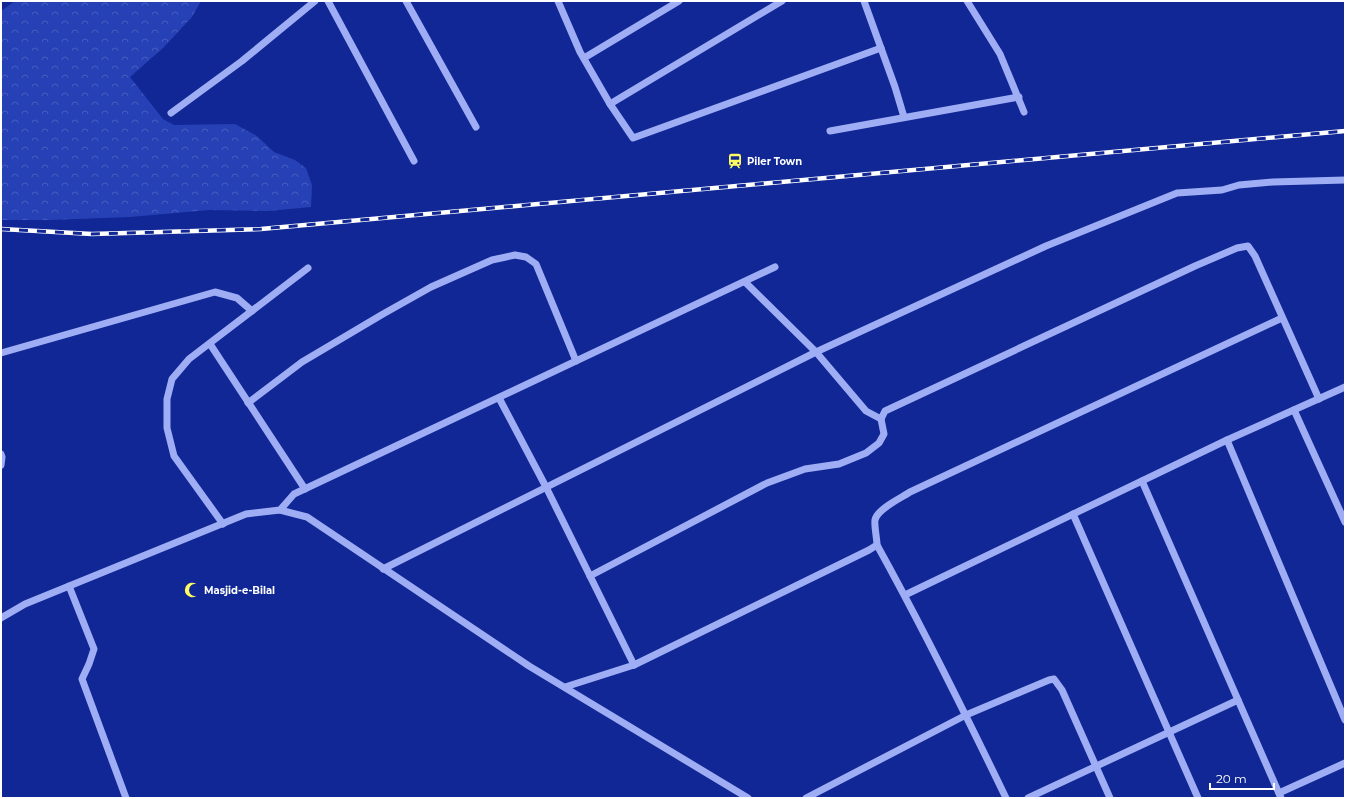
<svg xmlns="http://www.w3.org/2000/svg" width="1346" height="799" viewBox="0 0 1346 799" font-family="Montserrat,sans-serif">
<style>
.forest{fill:url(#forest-crowns)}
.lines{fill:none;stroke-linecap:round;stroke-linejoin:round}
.minor{stroke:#9faef4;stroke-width:7}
.rail-casing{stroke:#fff;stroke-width:4.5}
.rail{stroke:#102795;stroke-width:3;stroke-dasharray:9;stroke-linecap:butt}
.labels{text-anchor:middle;stroke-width:3;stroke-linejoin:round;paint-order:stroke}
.poi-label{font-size:10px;font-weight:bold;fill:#fff;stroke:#102795;text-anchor:start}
</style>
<defs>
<pattern id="forest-crowns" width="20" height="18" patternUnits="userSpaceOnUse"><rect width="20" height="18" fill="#2640b5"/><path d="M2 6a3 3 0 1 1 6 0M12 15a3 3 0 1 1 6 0" fill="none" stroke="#475dc0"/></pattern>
</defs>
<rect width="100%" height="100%" fill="#102795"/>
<path class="forest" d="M15,1H201L192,17L163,48L130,77L163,119L174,125L235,124L257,136L274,152L295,160L306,168L312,185L311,207L268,211L209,210L130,217L50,220H1V11Z"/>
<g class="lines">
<g class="minor">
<path d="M328,1L414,161"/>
<path d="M406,1L476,127"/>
<path d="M558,1L580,52L610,104L633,138L881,48"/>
<path d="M864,1L895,87L904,117"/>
<path d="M967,1L1000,54L1024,112"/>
<path d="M584,58L679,1"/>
<path d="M610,104L782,1"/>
<path d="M171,113L242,61L315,1"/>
<path d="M830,131L1019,97"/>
<path d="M745,282L816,352L866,411L881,419"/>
<path d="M210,344L305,489"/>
<path d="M1,353L215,292L237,298L252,311"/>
<path d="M499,398L546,487L634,665"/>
<path d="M248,403L302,362L383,314L431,287L492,260L515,255L526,257L536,264L576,361"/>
<path d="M1294,410L1345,522"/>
<path d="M1227,440L1345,720"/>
<path d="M1,454L2,457L1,465"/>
<path d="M1142,481L1281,798"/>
<path d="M280,510L307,517L529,666L748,798"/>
<path d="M1073,514L1198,798"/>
<path d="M223,524L174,456L167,428V399L172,379L189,359L308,268"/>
<path d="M877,545C923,628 965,713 1006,798"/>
<path d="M383,569L816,352L1046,246L1177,193L1222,190L1239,185L1273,182L1345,180"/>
<path d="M590,576L767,483L805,469L839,464L866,453L879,443L884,434L881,419L885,411L1195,266L1237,248L1248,246L1255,256L1319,399"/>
<path d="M69,586L94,649L89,664L82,679L126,798"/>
<path d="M905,595L1227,440L1345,387"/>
<path d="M1,618L25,604L246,514L280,510L294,494L775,267"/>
<path d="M565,687L634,665L869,550L877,545C877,539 874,525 875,520C877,509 901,498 910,492L1282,318"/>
<path d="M1279,793L1345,763"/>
<path d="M806,798L966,715L1049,680L1054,679L1062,690L1110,798"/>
<path d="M1028,798L1238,700"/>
</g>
<g class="rail-casing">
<path id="rail" d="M1,229L92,234L261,229L1345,131"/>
</g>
<use href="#rail" class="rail"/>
</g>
<defs>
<g id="station-bare" transform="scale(1.2)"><path d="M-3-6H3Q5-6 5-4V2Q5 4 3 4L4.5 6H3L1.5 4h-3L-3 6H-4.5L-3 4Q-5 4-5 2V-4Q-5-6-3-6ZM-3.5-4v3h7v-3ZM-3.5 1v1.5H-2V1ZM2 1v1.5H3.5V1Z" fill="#fffc61" stroke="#102795" stroke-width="2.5" paint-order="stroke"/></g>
<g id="mosque-bare" transform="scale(1.2)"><path d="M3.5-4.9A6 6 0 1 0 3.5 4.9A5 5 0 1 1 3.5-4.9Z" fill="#fffc61" stroke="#102795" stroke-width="2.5" paint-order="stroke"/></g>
</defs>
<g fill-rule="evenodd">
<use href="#station-bare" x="735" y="161"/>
<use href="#mosque-bare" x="192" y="590"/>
</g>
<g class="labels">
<g class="poi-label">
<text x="747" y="165">Piler Town</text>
<text x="204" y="594">Masjid-e-Bilal</text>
</g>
</g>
<rect width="1346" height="799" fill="none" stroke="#ffffff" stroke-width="4"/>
<path d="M1210 783v6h64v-6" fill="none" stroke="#ffffff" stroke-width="2"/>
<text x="1216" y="783" font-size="12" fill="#ffffff" stroke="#102795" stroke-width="3" paint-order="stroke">20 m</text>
</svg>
